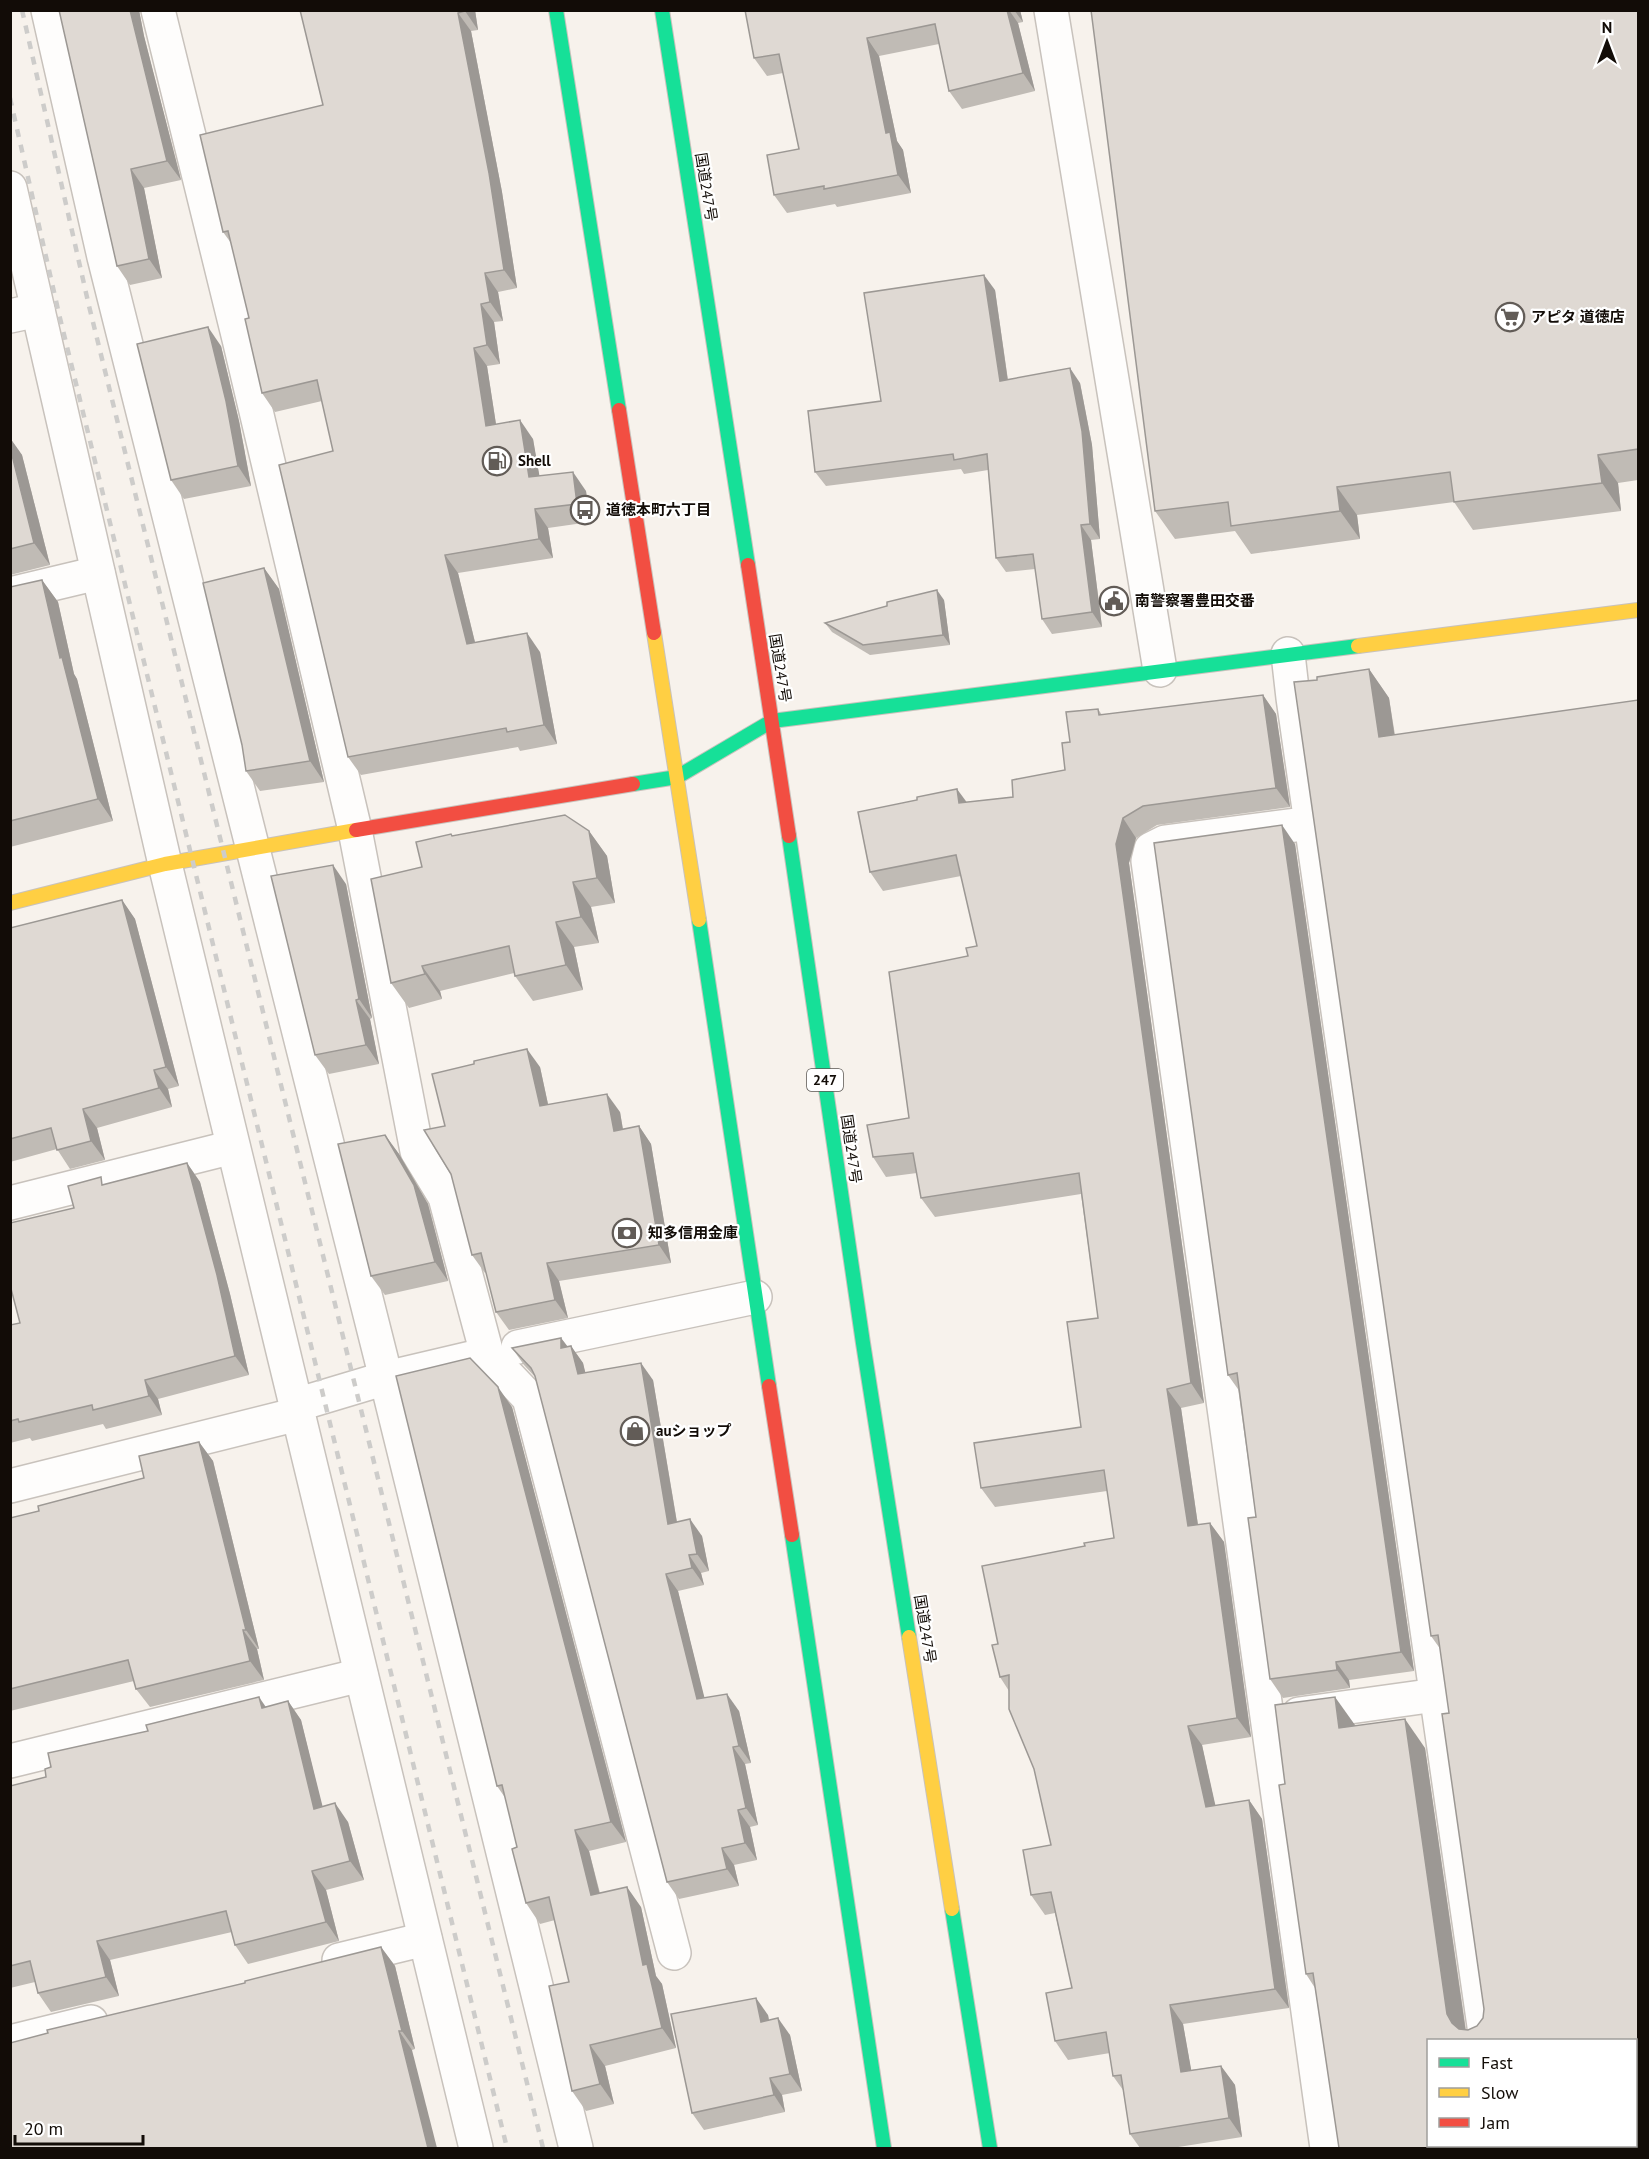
<svg xmlns="http://www.w3.org/2000/svg" width="1649" height="2159" viewBox="0 0 1649 2159" font-family="'PT Sans','Noto Sans JP',sans-serif">
<style>
.lines{fill:none;stroke-linecap:round;stroke-linejoin:round}
.street-casing{stroke:#c8c2bc;stroke-width:36}
.fast-casing{stroke:#c8c2bc;stroke-width:16}
.slow-casing{stroke:#c8c2bc;stroke-width:16}
.jam-casing{stroke:#c8c2bc;stroke-width:16}
.street{stroke:#fefdfc;stroke-width:33}
.fast{stroke:#16e098;stroke-width:14}
.slow{stroke:#ffcf43;stroke-width:14}
.jam{stroke:#f24e42;stroke-width:14}
.rail{stroke:#cdccca;stroke-width:4.5;stroke-dasharray:8 8;stroke-linecap:butt}
.wall{fill:#c0bbb5;fill-rule:evenodd}
.shaded-wall{fill:#9c9894}
.building{fill:#dfd9d3;stroke:#9c9894;stroke-width:1.5}
.labels{text-anchor:middle;stroke-width:4.5;stroke-linejoin:round;paint-order:stroke}
.shield{fill:#fff;stroke:#595551;stroke-width:1.5}
.shield-label{font-size:14px;font-weight:bold;fill:#120c07}
.street-label{font-size:15px;fill:#120c07;stroke:#fff}
.poi-label{font-size:15px;font-weight:bold;fill:#120c07;stroke:#fff;text-anchor:start}
</style>
<rect width="100%" height="100%" fill="#f7f2ec"/>
<g class="lines">
<g class="street-casing">
<g id="street">
<path d="M48,10L104,257L386,1378L576,2148"/>
<path d="M158,10L239,339L355,830L417,1151L445,1197L487,1354L529,1398L674,1953"/>
<path d="M1051,10L1160,670"/>
<path d="M10,188L165,864L476,2148"/>
<path d="M10,316L38,310"/>
<path d="M10,594L98,573"/>
<path d="M1288,654L1293,698L1486,2040"/>
<path d="M1311,823L1165,842L1151,849L1148,861L1327,2148"/>
<path d="M10,1203L233,1147"/>
<path d="M518,1347L755,1297"/>
<path d="M296,1405L386,1378L471,1358"/>
<path d="M10,1486L298,1414"/>
<path d="M1299,1714L1436,1695"/>
<path d="M10,1761L361,1675"/>
<path d="M339,1960L425,1939"/>
<path d="M10,2042L91,2022"/>
</g>
</g>
<g class="fast-casing">
<g id="fast">
<path d="M556,10L619,410"/>
<path d="M662,10L748,565"/>
<path d="M633,784L677,777L772,721L1358,646"/>
<path d="M789,836L863,1343L909,1637"/>
<path d="M699,920L769,1386"/>
<path d="M792,1535L884,2148"/>
<path d="M952,1909L990,2148"/>
</g>
</g>
<g class="slow-casing">
<g id="slow">
<path d="M654,633L699,920"/>
<path d="M1358,646L1638,610"/>
<path d="M10,903L165,864L356,830"/>
<path d="M909,1637L952,1909"/>
</g>
</g>
<g class="jam-casing">
<g id="jam">
<path d="M619,410L654,633"/>
<path d="M748,565L789,836"/>
<path d="M356,830L633,784"/>
<path d="M769,1386L792,1535"/>
</g>
</g>
<use href="#street" class="street"/>
<use href="#fast" class="fast"/>
<use href="#slow" class="slow"/>
<use href="#jam" class="jam"/>
<g class="rail">
<path d="M22,10L89,306L543,2148"/>
<path d="M10,98L59,314L507,2148"/>
</g>
</g>
<g class="wall">
<path d="M59,10H139L144,36L181,180L144,188L162,278L130,285L117,266Z"/>
<path d="M300,10H475L478,30L471,31L502,192L517,288L498,292L503,321L494,322L500,364L487,366L496,424L533,439L539,476L586,491L590,522L548,528L553,558L458,573L475,642L540,652L557,744L520,751L518,747L361,775L348,757L333,451L322,401L275,412L262,393L249,318L231,243L223,232L323,105Z"/>
<path d="M745,10H1020L1023,22L1018,23L1035,91L962,109L949,91L939,44L879,56L897,141L903,150L911,193L837,207L835,204L787,213L774,195L799,149L783,73L767,76L754,58Z"/>
<path d="M1638,10V480L1618,483L1621,511L1473,530L1454,502L1357,515L1360,539L1251,554L1235,531L1175,539L1155,511Z"/>
<path d="M995,290L1008,380L1080,383L1092,445L1100,539L1091,540L1102,627L1052,634L1042,619L1035,569L1006,572L996,558L988,470L964,474L961,469L826,486L815,472L881,401Z"/>
<path d="M221,346L239,421L251,486L184,499L171,480Z"/>
<path d="M10,438L22,455L50,565L10,575Z"/>
<path d="M264,568L279,589L324,782L260,791L246,771Z"/>
<path d="M42,580L58,602L74,674L77,679L113,821L10,847V587Z"/>
<path d="M944,600L950,645L870,655L832,632L825,623L887,606Z"/>
<path d="M1369,669L1389,698L1395,735L1638,700V2148H1339L1315,1988L1306,1974L1285,1784L1355,1726L1425,1748L1466,2030H1468L1477,2026L1483,2018L1484,2009L1449,1713L1441,1650L1431,1636L1317,680ZM1428,2040H1635V2145H1428Z"/>
<path d="M1263,695L1276,714L1290,807L1157,825L1136,838L1129,863L1204,1403L1181,1408L1198,1525L1210,1523L1224,1542L1251,1737L1202,1745L1215,1806L1249,1800L1262,1819L1289,2008L1183,2024L1191,2070L1221,2066L1235,2085L1242,2137L1172,2148H1140L1130,2134L1123,2090L1113,2076L1110,2053L1068,2060L1055,2041L1072,1988L1055,1913L1045,1915L1031,1895L1051,1845L1034,1769L1009,1691L1000,1677L998,1644L1085,1546L1114,1538L1107,1491L995,1507L981,1488L1081,1427L1098,1318L1081,1194L935,1217L921,1198L917,1173L886,1177L873,1157L909,1118L968,956L977,946L961,876L883,891L870,872L917,800L966,802L1013,797L1065,770L1070,742L1098,709L1102,715Z"/>
<path d="M589,831L607,856L615,903L591,907L599,943L574,947L583,990L533,1001L515,976L514,973L440,991L442,999L409,1008L391,983L451,834L452,836Z"/>
<path d="M1295,844L1414,1671L1349,1680L1350,1688L1283,1698L1270,1679L1256,1517L1240,1392L1228,1375Z"/>
<path d="M346,884L372,1018L370,1019L379,1064L329,1074L315,1055Z"/>
<path d="M122,900L135,919L179,1086L168,1089L172,1107L97,1128L105,1160L70,1169L57,1149L10,1162V928Z"/>
<path d="M474,1064L540,1067L548,1104L620,1112L623,1129L639,1126L651,1144L671,1263L559,1281L568,1318L509,1330L496,1312L486,1272L485,1273L472,1255L445,1126Z"/>
<path d="M385,1135L399,1154L428,1204L448,1281L385,1295L371,1276Z"/>
<path d="M187,1163L200,1182L230,1294L249,1375L158,1399L162,1415L106,1429L103,1424L32,1441L30,1438L10,1443V1325L20,1323L74,1208L105,1184Z"/>
<path d="M561,1338L568,1347L571,1346L583,1363L585,1373L653,1380L677,1522L702,1536L709,1571L701,1573L704,1585L678,1591L704,1698L739,1711L751,1763L745,1764L758,1825L750,1827L757,1860L734,1865L739,1886L679,1899L667,1882L536,1378L524,1365L512,1348Z"/>
<path d="M512,1407L626,1842L589,1851L600,1893L641,1907L656,1976L662,1984L676,2048L605,2066L614,2104L586,2111L572,2091L569,1982L555,1920L540,1924L526,1903L517,1847L506,1799L497,1786Z"/>
<path d="M199,1442L213,1461L259,1649H257L264,1680L150,1707L136,1689L134,1681L10,1711V1518L39,1511L144,1478Z"/>
<path d="M288,1701L301,1720L322,1807L348,1822L364,1880L326,1890L339,1941L248,1964L235,1945L232,1932L110,1960L119,1996L51,2012L38,1993L35,1982L10,1988V1786L46,1777L266,1707Z"/>
<path d="M381,1947L395,1966L415,2049L412,2050L245,1983Z"/>
<path d="M768,2015L769,2020L790,2035L802,2091L782,2095L785,2112L704,2130L692,2113Z"/>
</g>
<g class="shaded-wall">
<path d="M130,10H139L144,36L181,180L167,161Z"/>
<path d="M465,10H475L478,30L465,11Z"/>
<path d="M1007,10H1009L1018,23L1035,91L1023,73Z"/>
<path d="M1014,10H1020L1023,22Z"/>
<path d="M458,13L471,31L502,192L517,288L504,270Z"/>
<path d="M867,38L879,56L897,141L903,150L911,193L898,175L886,133Z"/>
<path d="M131,169L144,188L162,278L149,259Z"/>
<path d="M485,273L498,292L503,321L490,302Z"/>
<path d="M984,275L995,290L1010,396L1000,381Z"/>
<path d="M481,304L494,322L500,364L487,345Z"/>
<path d="M208,327L221,346L239,421L251,486L238,466Z"/>
<path d="M474,348L487,366L499,444L486,426Z"/>
<path d="M1070,368L1080,383L1092,445L1100,539L1090,524Z"/>
<path d="M520,420L533,439L543,496L529,477Z"/>
<path d="M10,438L22,455L50,565L34,543L10,447Z"/>
<path d="M1598,455L1618,483L1621,511L1602,483Z"/>
<path d="M573,472L586,491L590,522L577,504Z"/>
<path d="M1337,487L1357,515L1360,539L1340,511Z"/>
<path d="M535,509L548,528L553,558L539,539Z"/>
<path d="M1081,525L1091,540L1102,627L1092,612Z"/>
<path d="M445,555L458,573L480,663L467,644Z"/>
<path d="M264,568L279,589L324,782L310,761Z"/>
<path d="M42,580L58,602L74,674L77,679L113,821L98,799L60,658Z"/>
<path d="M937,590L944,600L950,645L943,635Z"/>
<path d="M527,633L540,652L557,744L544,725Z"/>
<path d="M1369,669L1389,698L1399,766L1379,737Z"/>
<path d="M1263,695L1276,714L1290,807L1276,788Z"/>
<path d="M957,789L971,808L959,803Z"/>
<path d="M1123,818L1136,838L1129,863L1204,1403L1191,1383L1116,844Z"/>
<path d="M1282,825L1295,844L1414,1671L1401,1652Z"/>
<path d="M589,831L607,856L615,903L597,878Z"/>
<path d="M333,865L346,884L372,1018L359,999Z"/>
<path d="M573,882L591,907L599,943L581,917Z"/>
<path d="M122,900L135,919L179,1086L166,1067Z"/>
<path d="M556,922L574,947L583,990L566,965Z"/>
<path d="M422,966L440,991L442,999L425,974Z"/>
<path d="M356,1000L370,1019L379,1064L366,1045Z"/>
<path d="M527,1049L540,1067L552,1123L540,1106Z"/>
<path d="M154,1070L168,1089L172,1107L159,1088Z"/>
<path d="M607,1094L620,1112L626,1149L614,1131Z"/>
<path d="M83,1109L97,1128L105,1160L91,1141Z"/>
<path d="M639,1126L651,1144L671,1263L659,1245Z"/>
<path d="M385,1135L399,1154L428,1204L448,1281L435,1262Z"/>
<path d="M187,1163L200,1182L230,1294L249,1375L235,1356Z"/>
<path d="M547,1263L559,1281L568,1318L555,1300Z"/>
<path d="M561,1338L573,1354L571,1346L583,1363L590,1391L561,1348Z"/>
<path d="M641,1363L653,1380L680,1541L668,1524Z"/>
<path d="M145,1380L158,1399L162,1415L149,1396Z"/>
<path d="M498,1387L512,1407L626,1842L611,1822Z"/>
<path d="M1167,1389L1181,1408L1201,1546L1188,1526Z"/>
<path d="M199,1442L213,1461L259,1649L246,1630Z"/>
<path d="M690,1519L702,1536L709,1571L697,1554Z"/>
<path d="M1210,1523L1224,1542L1251,1737L1237,1718Z"/>
<path d="M689,1555L701,1573L704,1585L692,1568Z"/>
<path d="M666,1574L678,1591L709,1716L697,1699Z"/>
<path d="M243,1630L257,1649L264,1680L250,1661Z"/>
<path d="M1336,1662L1349,1680L1350,1688L1337,1670Z"/>
<path d="M727,1694L739,1711L751,1763L739,1746Z"/>
<path d="M259,1697L272,1716L262,1708Z"/>
<path d="M1335,1697L1355,1725L1359,1757L1339,1728Z"/>
<path d="M288,1701L301,1720L328,1828L314,1809Z"/>
<path d="M1405,1719L1425,1748L1467,2040L1452,2023L1447,2014Z"/>
<path d="M1188,1726L1202,1745L1220,1826L1206,1807Z"/>
<path d="M733,1747L745,1764L758,1825L746,1808Z"/>
<path d="M1249,1800L1262,1819L1289,2008L1275,1989Z"/>
<path d="M335,1803L348,1822L364,1880L350,1861Z"/>
<path d="M738,1810L750,1827L757,1860L745,1843Z"/>
<path d="M575,1830L589,1851L605,1916L591,1895Z"/>
<path d="M722,1848L734,1865L739,1886L727,1869Z"/>
<path d="M312,1871L326,1890L339,1941L326,1922Z"/>
<path d="M627,1887L641,1907L656,1976L662,1984L676,2048L662,2028L643,1965Z"/>
<path d="M97,1941L110,1960L119,1996L106,1977Z"/>
<path d="M381,1947L395,1966L415,2049L402,2031Z"/>
<path d="M756,1998L768,2015L772,2039L761,2022Z"/>
<path d="M1170,2005L1183,2024L1195,2091L1181,2072Z"/>
<path d="M778,2018L790,2035L802,2091L790,2074Z"/>
<path d="M399,2031L412,2050L437,2148H428Z"/>
<path d="M590,2045L605,2066L614,2104L600,2084Z"/>
<path d="M1221,2066L1235,2085L1242,2137L1229,2118Z"/>
<path d="M770,2078L782,2095L785,2112L774,2095Z"/>
</g>
<g class="building">
<path d="M59,10H130L167,161L131,169L149,259L117,266Z"/>
<path d="M300,10H465V11L458,13L489,173L504,270L485,273L490,302L481,304L487,345L474,348L486,426L520,420L529,477L573,472L577,504L535,509L539,539L445,555L467,644L527,633L544,725L507,732L506,728L348,757L279,465L333,451L317,380L262,393L245,319L249,318L228,231L223,232L200,135L323,105Z"/>
<path d="M745,10H1007L1023,73L949,91L935,24L867,38L886,133L890,132L898,175L824,189V186L774,195L767,155L799,149L779,54L754,58Z"/>
<path d="M1091,10H1638V449L1598,455L1602,483L1454,502L1450,472L1337,487L1340,511L1231,526L1228,502L1155,511Z"/>
<path d="M984,275L1000,381L1070,368L1082,431L1090,524L1081,525L1092,612L1042,619L1033,554L996,558L987,454L954,460L953,454L815,472L808,411L881,401L864,293Z"/>
<path d="M208,327L226,401L238,466L171,480L137,344Z"/>
<path d="M10,447L34,543L10,549Z"/>
<path d="M264,568L310,761L246,771L242,745L203,583Z"/>
<path d="M42,580L60,658L62,657L98,799L10,821V587Z"/>
<path d="M937,590L943,635L863,645L825,623L887,606V602Z"/>
<path d="M1369,669L1379,737L1638,700V2132L1635,2133V2040H1428V2145H1580L1581,2148H1339L1313,1973L1306,1974L1279,1785L1285,1784L1275,1705L1335,1697L1339,1728L1405,1719L1447,2014L1452,2023L1459,2029L1468,2030L1477,2026L1483,2018L1484,2009L1442,1714L1449,1713L1438,1635L1431,1636L1294,682L1317,680V677Z"/>
<path d="M1263,695L1276,788L1143,806L1123,818L1116,844L1191,1383L1167,1389L1188,1526L1210,1523L1237,1718L1188,1726L1206,1807L1249,1800L1275,1989L1170,2005L1181,2072L1221,2066L1229,2118L1130,2134L1121,2075L1113,2076L1106,2032L1055,2041L1046,1993L1072,1988L1051,1892L1031,1895L1023,1850L1051,1845L1034,1769L1009,1709V1675L1000,1677L992,1645L998,1644L982,1566L1085,1546L1084,1543L1114,1538L1104,1470L981,1488L974,1443L1081,1427L1067,1322L1098,1318L1079,1173L921,1198L913,1153L873,1157L867,1125L909,1118L889,972L968,956L966,948L977,946L956,855L870,872L858,812L917,800V797L957,789L959,803L1013,797L1012,780L1065,770L1062,743L1070,742L1066,712L1098,709L1099,715Z"/>
<path d="M565,815L589,831L597,878L573,882L581,917L556,922L566,965L515,976L509,946L422,966L425,974L391,983L371,879L422,867L416,842L451,834L452,836Z"/>
<path d="M1282,825L1401,1652L1336,1662L1337,1670L1270,1679L1248,1518L1256,1517L1237,1373L1228,1375L1154,843Z"/>
<path d="M333,865L359,999L356,1000L366,1045L315,1055L271,876Z"/>
<path d="M122,900L166,1067L154,1070L159,1088L83,1109L91,1141L57,1150L51,1128L10,1139V928Z"/>
<path d="M527,1049L540,1106L607,1094L614,1131L639,1126L659,1245L547,1263L555,1300L496,1312L481,1253L472,1255L451,1174L424,1130L445,1126L432,1074L474,1064V1061Z"/>
<path d="M385,1135L414,1185L435,1262L371,1276L338,1144Z"/>
<path d="M187,1163L217,1275L235,1356L145,1380L149,1396L93,1410L92,1405L19,1422L18,1419L10,1421V1325L20,1323L10,1285V1223L74,1208L68,1186L101,1177L102,1185Z"/>
<path d="M561,1338V1348L571,1346L578,1374L641,1363L668,1524L690,1519L697,1554L689,1555L692,1568L666,1574L697,1699L727,1694L739,1746L733,1747L746,1808L738,1810L745,1843L722,1848L727,1869L667,1882L535,1376L531,1368L512,1348Z"/>
<path d="M470,1358L498,1387L611,1822L575,1830L591,1895L627,1887L643,1965L647,1964L662,2028L590,2045L600,2084L572,2091L549,1986L569,1982L549,1897L526,1903L512,1849L517,1847L502,1785L497,1786L396,1376Z"/>
<path d="M199,1442L246,1630H243L250,1661L136,1689L128,1660L10,1689V1518L39,1511L38,1506L144,1478L139,1456Z"/>
<path d="M259,1697L262,1708L288,1701L314,1809L335,1803L350,1861L312,1871L326,1922L235,1945L226,1911L97,1941L106,1977L38,1993L30,1961L10,1966V1786L46,1777L45,1769L51,1767L48,1753L148,1731L146,1725Z"/>
<path d="M381,1947L402,2031H399L428,2148H10V2043L48,2033L47,2030L245,1983V1981Z"/>
<path d="M756,1998L761,2022L778,2018L790,2074L770,2078L774,2095L692,2113L671,2014Z"/>
</g>
<defs>
<g id="supermarket-ring" transform="scale(1.5)"><circle r="9.5" fill="#fff" stroke="#625c57" stroke-width="1.5"/><path d="M-6-5.5h2.5l.6 2H6L4.5 2H-2.5L-4.4-4H-6ZM-1.5 3.2a1.3 1.3 0 1 0 .1 0ZM3 3.2a1.3 1.3 0 1 0 .1 0Z" fill="#625c57"/></g>
<g id="fuel-ring" transform="scale(1.5)"><circle r="9.5" fill="#fff" stroke="#625c57" stroke-width="1.5"/><path d="M-5.5-6h7V0h2V4h1.3V-2.5L3-4.5l.8-.8L6-3V5H2.5V1h-1V6h-7ZM-4.2-4.7v3.2H.2V-4.7Z" fill="#625c57"/></g>
<g id="bus-ring" transform="scale(1.5)"><circle r="9.5" fill="#fff" stroke="#625c57" stroke-width="1.5"/><path d="M-5-6H5V4H4V6H2V4H-2V6H-4V4H-5ZM-3.5-4V0h7V-4ZM-3.5 1.2v1.5H-2V1.2ZM2 1.2v1.5H3.5V1.2Z" fill="#625c57"/></g>
<g id="civic-ring" transform="scale(1.5)"><circle r="9.5" fill="#fff" stroke="#625c57" stroke-width="1.5"/><path d="M-.6-6.5H3V-4.5H.6V-3L4-1V1h2V6H-6V1h2V-1L-.6-3ZM-1.2 2.5V6h2.4V2.5Z" fill="#625c57"/></g>
<g id="bank-ring" transform="scale(1.5)"><circle r="9.5" fill="#fff" stroke="#625c57" stroke-width="1.5"/><path d="M-6-4H6V4H-6ZM0-2.3a2.3 2.3 0 1 0 0 4.6a2.3 2.3 0 1 0 0-4.6Z" fill="#625c57"/></g>
<g id="shop-ring" transform="scale(1.5)"><circle r="9.5" fill="#fff" stroke="#625c57" stroke-width="1.5"/><path d="M-5-2.5h2.3a2.7 3.5 0 0 1 5.4 0H5L5.5 6h-11ZM-1.5-2.5h3a1.5 2.3 0 0 0-3 0Z" fill="#625c57"/></g>
</defs>
<g fill-rule="evenodd">
<use href="#supermarket-ring" x="1510" y="317"/>
<use href="#fuel-ring" x="497" y="461"/>
<use href="#bus-ring" x="585" y="510"/>
<use href="#civic-ring" x="1114" y="601"/>
<use href="#bank-ring" x="627" y="1233"/>
<use href="#shop-ring" x="635" y="1431"/>
</g>
<g class="labels">
<rect class="shield" x="807" y="1069" width="36" height="22" rx="4.5"/>
<g class="shield-label">
<text x="825" y="1085">247</text>
</g>
<g class="street-label">
<text transform="translate(706 187) rotate(81)" y="5">国道247号</text>
<text transform="translate(780 668) rotate(81)" y="5">国道247号</text>
<text transform="translate(851 1149) rotate(82)" y="5">国道247号</text>
<text transform="translate(925 1629) rotate(81)" y="5">国道247号</text>
</g>
<g class="poi-label">
<text x="1531" y="322">アピタ 道徳店</text>
<text x="518" y="466">Shell</text>
<text x="606" y="515">道徳本町六丁目</text>
<text x="1135" y="606">南警察署豊田交番</text>
<text x="648" y="1238">知多信用金庫</text>
<text x="656" y="1436">auショップ</text>
</g>
</g>
<rect width="1649" height="2159" fill="none" stroke="#120c07" stroke-width="24"/>
<rect x="1427" y="2039" width="210" height="108" fill="#ffffff" stroke="#a09e9c" stroke-width="1.5"/>
<rect x="1439" y="2058" width="30" height="9" fill="#16e098" stroke="#a09e9c" stroke-width="1.5"/>
<text x="1481" y="2069" font-size="18" fill="#120c07">Fast</text>
<rect x="1439" y="2088" width="30" height="9" fill="#ffcf43" stroke="#a09e9c" stroke-width="1.5"/>
<text x="1481" y="2099" font-size="18" fill="#120c07">Slow</text>
<rect x="1439" y="2118" width="30" height="9" fill="#f24e42" stroke="#a09e9c" stroke-width="1.5"/>
<text x="1481" y="2129" font-size="18" fill="#120c07">Jam</text>
<g transform="translate(1607 42)" stroke="#ffffff" stroke-width="4.5" paint-order="stroke">
<path d="M0-4.5L10 22L0 15L-10 22Z" fill="#120c07"/>
<text y="-9" font-size="16" font-weight="bold" text-anchor="middle" fill="#120c07">N</text>
</g>
<path d="M15 2135v9h128v-9" fill="none" stroke="#120c07" stroke-width="3"/>
<text x="24" y="2135" font-size="18" fill="#120c07" stroke="#ffffff" stroke-width="4.5" paint-order="stroke">20 m</text>
</svg>
